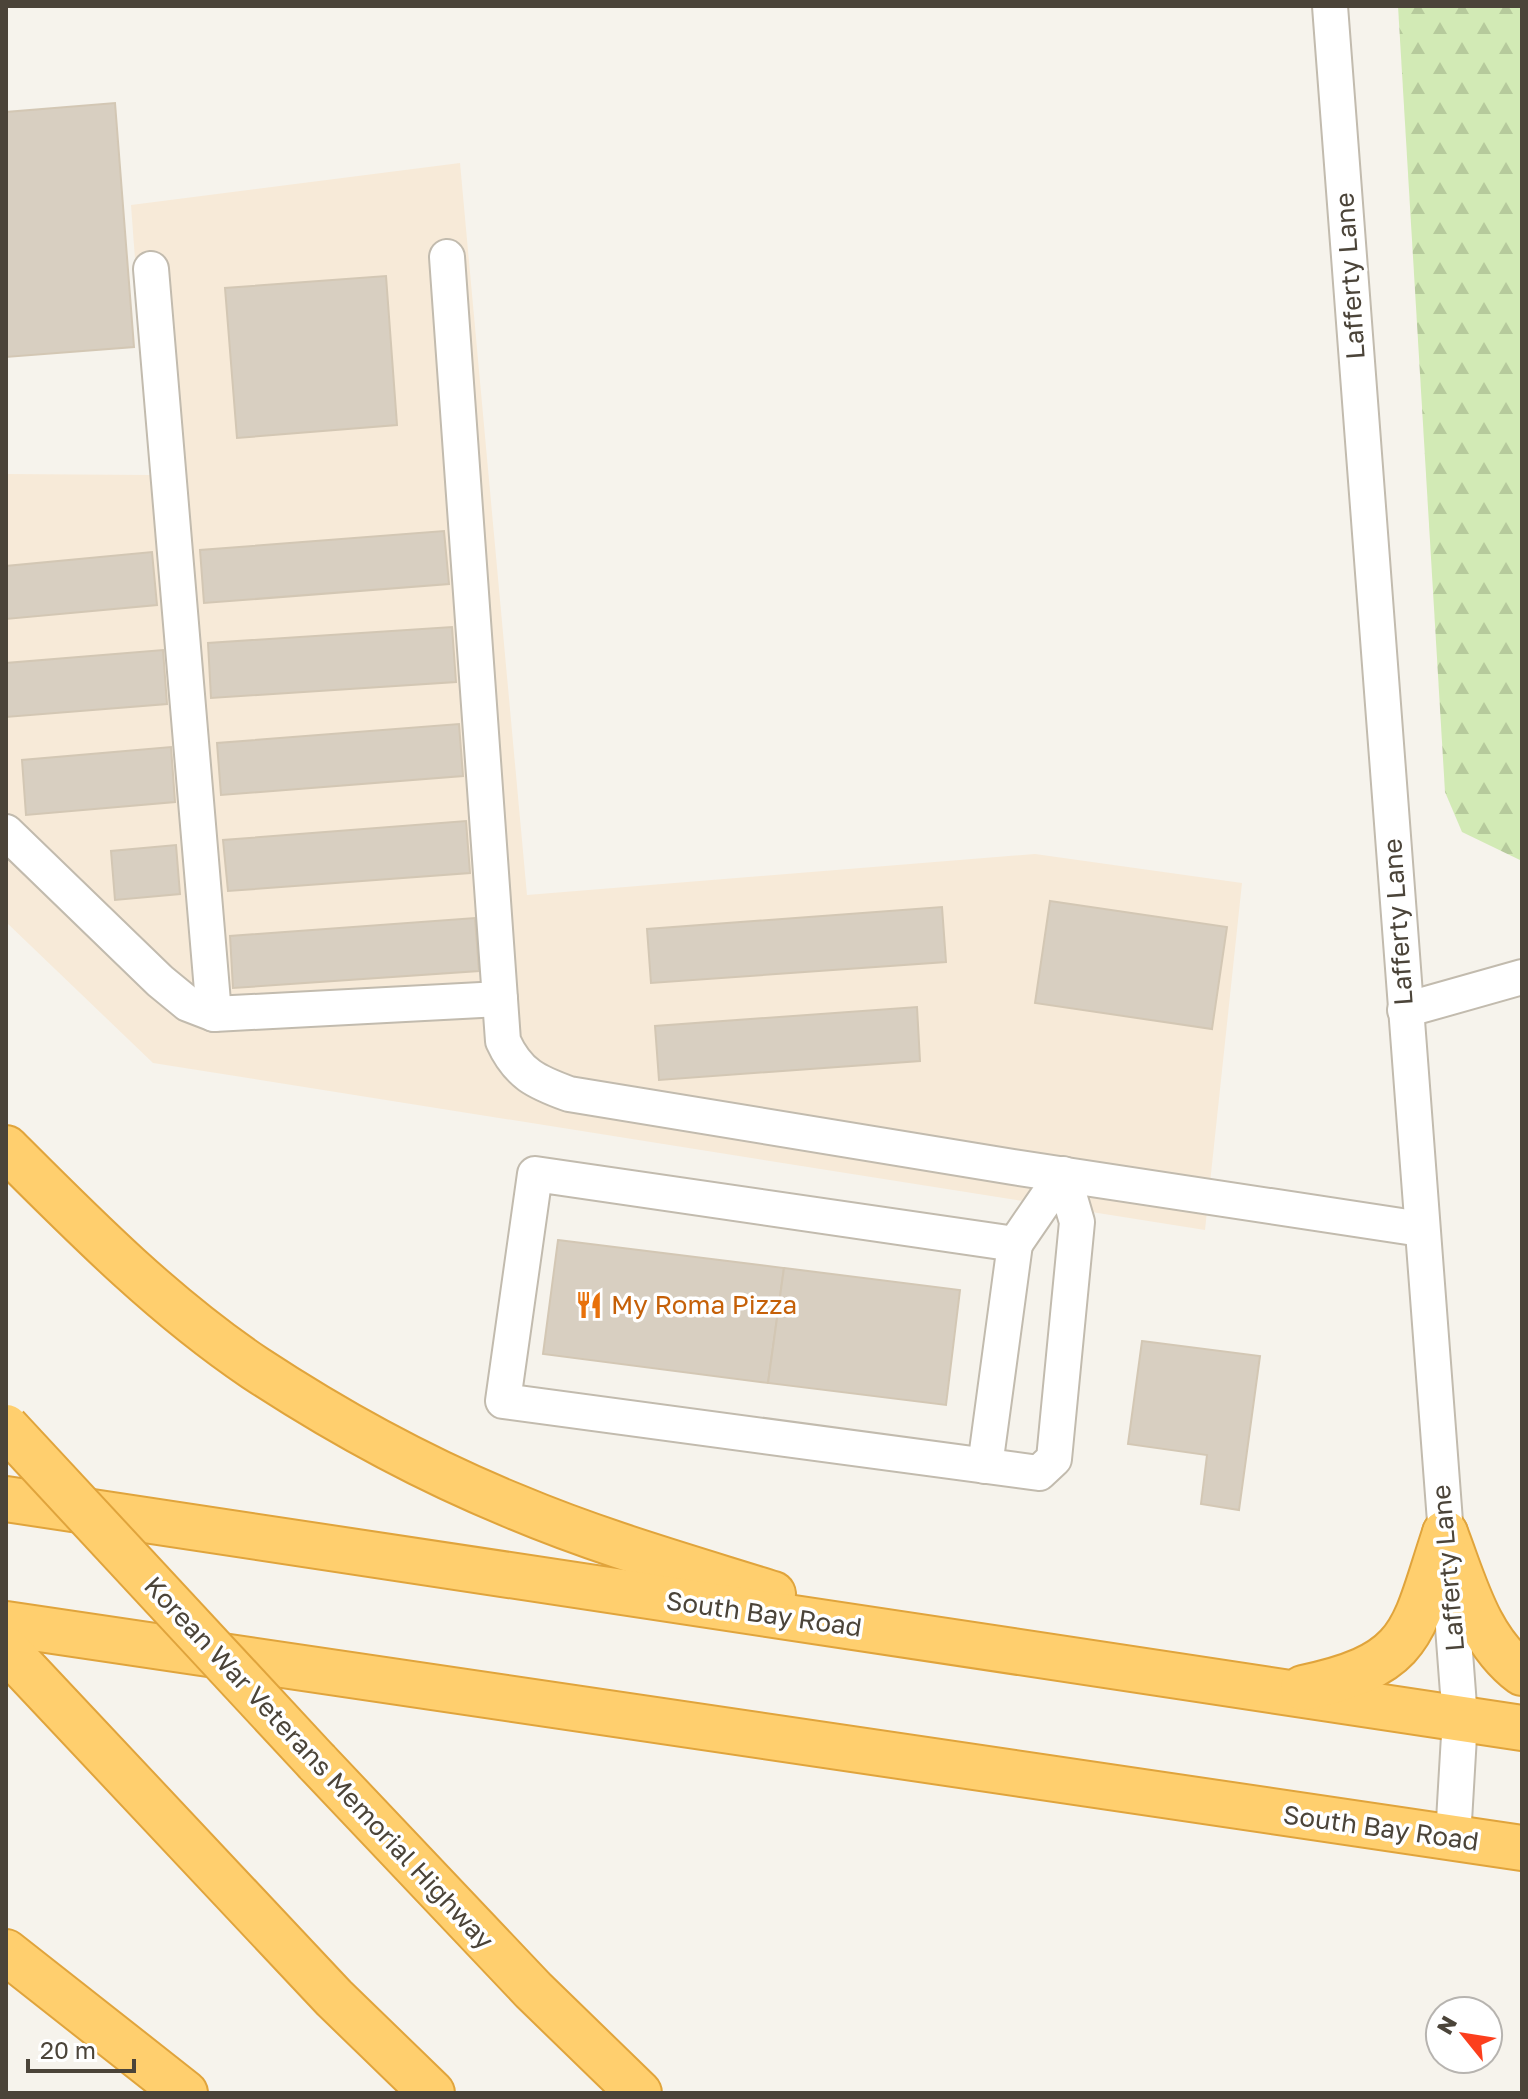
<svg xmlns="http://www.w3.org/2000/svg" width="1528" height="2099" viewBox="0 0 1528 2099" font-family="'Golos Text',sans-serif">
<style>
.commercial{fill:#f7ead8}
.forest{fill:url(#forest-firs)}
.building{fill:#d8cfc1;stroke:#d3c7b4;stroke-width:2}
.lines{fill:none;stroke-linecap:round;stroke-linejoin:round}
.minor-casing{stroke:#c2bbae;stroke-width:38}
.highway-casing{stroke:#e0a43c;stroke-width:48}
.minor{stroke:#fff;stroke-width:34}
.highway{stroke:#ffcf6e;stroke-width:44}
.highway-bridge-casing{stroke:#e0a43c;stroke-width:48;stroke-linecap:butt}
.highway-bridge{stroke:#ffcf6e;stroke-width:44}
.labels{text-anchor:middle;stroke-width:7;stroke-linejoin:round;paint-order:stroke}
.street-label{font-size:26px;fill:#4b4439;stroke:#fff}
.food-label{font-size:26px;fill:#c56008;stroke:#fff;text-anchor:start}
</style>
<defs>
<pattern id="forest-firs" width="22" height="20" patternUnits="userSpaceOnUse" patternTransform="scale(2)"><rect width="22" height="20" fill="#d2eab5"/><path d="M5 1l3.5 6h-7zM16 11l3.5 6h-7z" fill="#b6ca9c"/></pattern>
</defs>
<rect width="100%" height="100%" fill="#f6f3ec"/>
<path class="commercial" d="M460,163L527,895L1035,854L1242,883L1205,1230L153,1063L6,922V474L151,475L131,205Z"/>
<path class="forest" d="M1398,6H1522V861L1462,832L1445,792Z"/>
<g class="building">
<path d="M115,103L134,347L6,357V112Z"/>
<path d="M386,276L397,425L237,438L225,288Z"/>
<path d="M444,531L449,584L204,603L200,550Z"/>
<path d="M152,552L157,605L6,619V566Z"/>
<path d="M452,627L456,682L211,698L208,643Z"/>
<path d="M163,650L167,704L6,717V663Z"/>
<path d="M459,724L463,776L221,795L217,743Z"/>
<path d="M171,747L175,802L26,815L22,760Z"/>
<path d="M466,821L470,873L228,891L223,840Z"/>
<path d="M176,845L180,894L115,900L111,851Z"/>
<path d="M1050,901L1227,927L1212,1029L1035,1003Z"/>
<path d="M942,907L946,962L651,983L647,929Z"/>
<path d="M475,918L479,971L233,988L230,936Z"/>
<path d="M917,1007L920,1061L659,1080L655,1026Z"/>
<path d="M558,1240L784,1268L768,1383L543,1354Z"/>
<path d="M784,1268L960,1290L946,1405L768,1383Z"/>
<path d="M1142,1341L1260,1356L1239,1510L1201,1504L1207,1455L1128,1444Z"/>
</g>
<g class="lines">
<g class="minor-casing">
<g id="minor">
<path d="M1330,6L1460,1719L1453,1838"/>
<path d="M447,257L503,1041C518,1074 536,1082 569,1094L1013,1167L1421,1229"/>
<path d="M151,269L214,1014"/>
<path d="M6,832L160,981L188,1004L214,1014L500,999"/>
<path d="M1405,1010L1522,977"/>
<path d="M535,1174L1015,1244L1063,1174L1077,1222L1054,1459L1039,1473L503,1401Z"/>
<path d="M985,1466L1015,1244"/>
</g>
</g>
<g class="highway-casing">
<g id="highway">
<path d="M6,1148C84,1226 163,1306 255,1368C337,1422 425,1470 516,1507C599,1542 687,1567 773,1594"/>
<path d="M6,1499L1522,1728"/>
<path d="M1445,1533C1464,1582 1478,1640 1522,1673"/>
<path d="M6,1624L1522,1848"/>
<path d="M6,1649L334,1998L432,2093"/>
<path d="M1303,1688C1416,1664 1412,1632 1445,1533"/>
<path d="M317,1762L533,1990L639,2093"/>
<path d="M6,1952L185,2093"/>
</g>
</g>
<use href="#minor" class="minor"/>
<use href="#highway" class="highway"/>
<g class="highway-bridge-casing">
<path id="highway-bridge" d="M6,1427L317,1762"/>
</g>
<use href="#highway-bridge" class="highway-bridge"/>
</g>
<defs>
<g id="restaurant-bare" transform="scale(2.16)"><path d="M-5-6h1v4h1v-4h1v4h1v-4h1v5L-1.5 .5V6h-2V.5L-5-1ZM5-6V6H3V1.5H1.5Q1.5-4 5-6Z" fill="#e8710a" stroke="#fff" stroke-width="2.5" paint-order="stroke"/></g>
</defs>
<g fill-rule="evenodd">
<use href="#restaurant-bare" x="589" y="1305"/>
</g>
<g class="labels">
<g class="street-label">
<text transform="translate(1350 276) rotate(-94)" y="9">Lafferty Lane</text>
<text transform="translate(1398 922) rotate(-94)" y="9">Lafferty Lane</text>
<text transform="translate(1448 1568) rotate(-95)" y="9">Lafferty Lane</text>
<text transform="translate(764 1614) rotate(8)" y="9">South Bay Road</text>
<text transform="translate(319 1763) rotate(47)" y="9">Korean War Veterans Memorial Highway</text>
<text transform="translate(1381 1828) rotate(8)" y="9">South Bay Road</text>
</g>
<g class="food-label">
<text x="611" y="1314">My Roma Pizza</text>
</g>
</g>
<rect width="1528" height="2099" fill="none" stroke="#4b4439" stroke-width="16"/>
<g transform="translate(1464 2035) rotate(300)"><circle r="38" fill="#ffffff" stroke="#b7b4b0" stroke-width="2"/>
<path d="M0-6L14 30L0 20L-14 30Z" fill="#fc3f1d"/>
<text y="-12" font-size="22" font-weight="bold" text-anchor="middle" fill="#4b4439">N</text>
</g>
<path d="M28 2059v12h106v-12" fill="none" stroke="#4b4439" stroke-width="4"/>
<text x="40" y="2059" font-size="24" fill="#4b4439" stroke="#ffffff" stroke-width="6" paint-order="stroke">20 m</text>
</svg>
